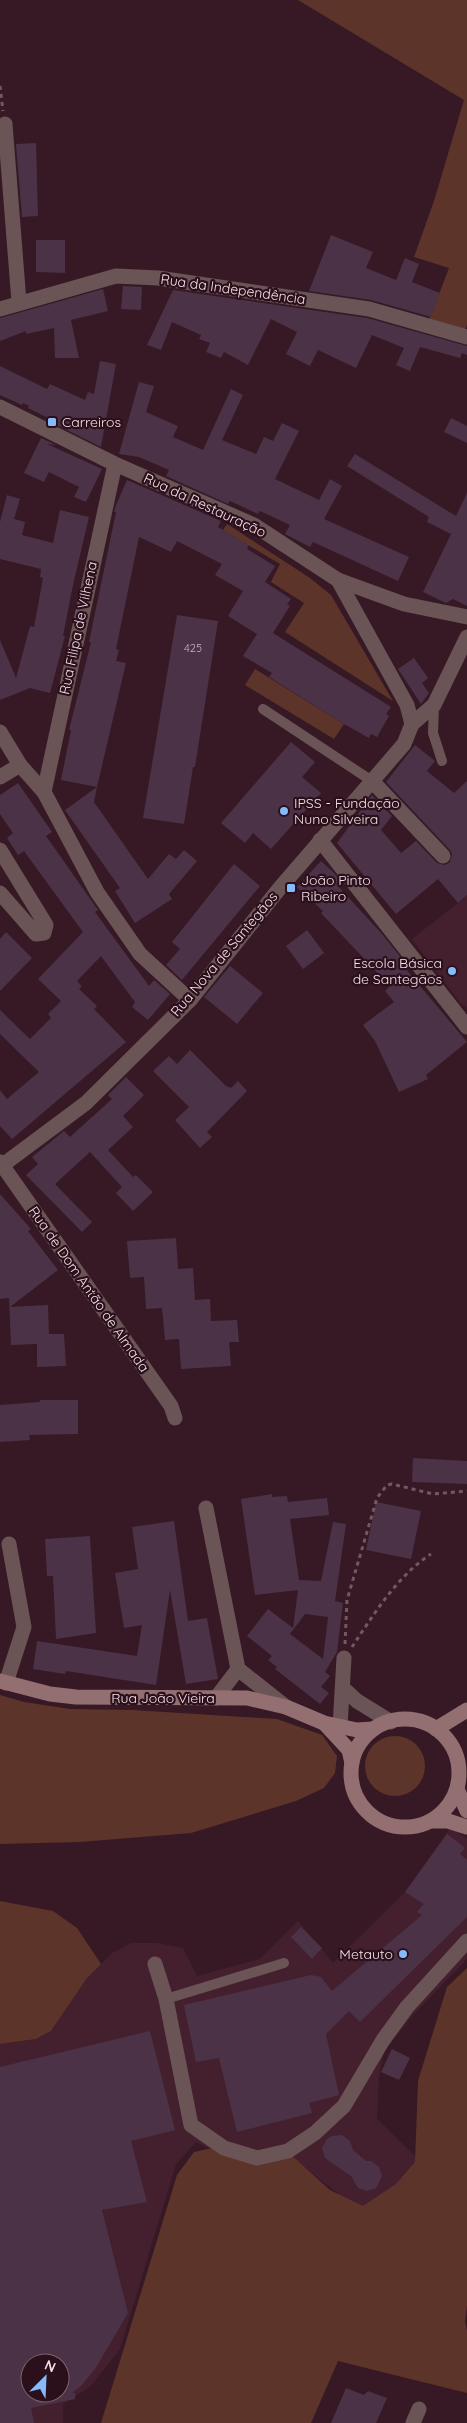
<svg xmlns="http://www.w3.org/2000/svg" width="467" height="2423" viewBox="0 0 467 2423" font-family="Quicksand,sans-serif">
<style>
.built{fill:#44202f;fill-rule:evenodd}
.green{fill:#5d342a}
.building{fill:#4b3246;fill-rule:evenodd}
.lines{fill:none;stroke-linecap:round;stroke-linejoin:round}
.path{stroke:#735863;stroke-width:3;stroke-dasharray:4 4;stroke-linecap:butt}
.lane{stroke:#6b5455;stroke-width:10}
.street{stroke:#6b5455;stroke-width:15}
.secondary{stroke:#936f71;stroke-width:15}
.poi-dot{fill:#86bbfb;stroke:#2b101c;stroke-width:2}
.labels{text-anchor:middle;stroke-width:4.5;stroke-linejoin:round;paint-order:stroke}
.number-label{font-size:11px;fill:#cab4bf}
.street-label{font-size:14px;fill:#f5e0e7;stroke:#2b101c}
.poi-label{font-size:14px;fill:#f5e0e7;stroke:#2b101c;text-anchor:start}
</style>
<rect width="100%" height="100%" fill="#361925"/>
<g class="built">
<path d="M467,896V1008L460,1003L412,939Z"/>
<path d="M451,1827L467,1839V1959L412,2016L384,2052L379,2077L377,2119L421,2162L371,2219L295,2160L227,2158L196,2142L176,2164L120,2349L90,2387L63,2404V2423H0V2044L36,2039L51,2031L87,1978L112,1953L131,1943H157L183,1948L197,1976L260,1959L298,1921L333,1963L405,1892ZM30,2363H60V2393H30Z"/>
</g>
<g class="green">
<path d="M298,0H467V325L465,331L429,320L449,268L414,257L434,201L464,100Z"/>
<path d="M227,524L310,578L331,595L393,701L285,632L304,603L271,582L280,564L223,530Z"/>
<path d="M255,669L344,724L334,739L245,685Z"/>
<path d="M0,1695L24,1702L70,1709L132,1710L277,1719L322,1735L337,1756L335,1773L324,1788L296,1801L191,1833L80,1842L0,1844Z"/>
<circle cx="395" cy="1766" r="30"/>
<path d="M0,1901L53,1911L77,1928L101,1964L87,1978L51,2031L36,2039L0,2044Z"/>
<path d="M467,1968V2305L465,2322L467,2331V2393L338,2361L311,2423H101L177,2175L194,2152L231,2144L253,2154L280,2145L330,2190L363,2206L396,2184L415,2162L418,2081L447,1987Z"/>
</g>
<g class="building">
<path d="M36,143L38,216L22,217L16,144Z"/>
<path d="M331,235L373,252L366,268L396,280L405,258L419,264L412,282L440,293L431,317L371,300L309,291Z"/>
<path d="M36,240H65V273L36,272Z"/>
<path d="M123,286L142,287L141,310L121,309Z"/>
<path d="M103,289L108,311L71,320L79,358H55L54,328L26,334V331L0,341V318Z"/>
<path d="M173,290L367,318L467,346V355L462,353L460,358L420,347L410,371L396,365L404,348L372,335L356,368L318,350L310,366L286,354L297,332L271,319L248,365L224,352L221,358L206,352L210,343L199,339L201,335L172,322L161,350L147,345Z"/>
<path d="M100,361L116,364L101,447L49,421L50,419L28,408L29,406L23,403L22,405L0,395V366L47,389L50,384L85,400L88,392L94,394Z"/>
<path d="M139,382L154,386L146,412L178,426L173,437L203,450L231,389L243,395L222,440L256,454L264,437L273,441L282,423L299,431L275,479L319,500L330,479L342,486L324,519L409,557L398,581L313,542L310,547L285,534L290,525L260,511L258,514L230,501L228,504L166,476L169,470L139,457L119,454Z"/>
<path d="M451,418L467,426V443L444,432Z"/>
<path d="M41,438L56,445L47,444L102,469L86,502L74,497L79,487L49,472L44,482L24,473Z"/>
<path d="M355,454L456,516L467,493V606L453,599L446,603L423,592L451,534L427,522L429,517L347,466Z"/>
<path d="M127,480L221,521L218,527L249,545L247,549L275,566L265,582L291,599L287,604L290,606L273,633L391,707L386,714L389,716L377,737L371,734L369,738L344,724L269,677L272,673L243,656L257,634L228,616L243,591L215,575L222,564L177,541L171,552L139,537L116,649L119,650L116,661L126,663L97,787L61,780L71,730H69L91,642H89L116,512H114L116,505Z"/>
<path d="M7,495L20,499L14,519L25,522L22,535L53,543L60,510L89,517L73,585L63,636H65L50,693L30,688L0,700V640L16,678L30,626L34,627L43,578L40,577L41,569L0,559V522Z"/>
<path d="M177,615L218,621L195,767H193L184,824L143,818Z"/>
<path d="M414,658L428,678L422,683L429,693L421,704L398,669Z"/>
<path d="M291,742L315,762L302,777L321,793L271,849L253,833L245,843L221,823Z"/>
<path d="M415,745L435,761L427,771L454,793L467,781V895L458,903L438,879L396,914L337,843L372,795L392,816L381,830L401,853L416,841L437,863L445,865L450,862L452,854L450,850L386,782Z"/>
<path d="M18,783L52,832L46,836L98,910L95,912L149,986L154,980L170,994L148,1020L132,1007L135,1002L101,956L77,981L82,986L79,989L97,1006L94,1009L126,1042L12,1139L0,1126V1090L7,1099L39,1072L0,1034V1010L30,1039L51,1018L48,1014L61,1001L38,979L83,932L24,851L18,855L7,838L13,833L0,814V795Z"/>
<path d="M97,787L94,802L148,879L169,854L176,859L184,850L197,861L169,894L172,899L135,923L115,891L120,888L65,810Z"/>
<path d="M321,861L333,872L340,880L336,884L382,934L403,960L400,962L467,1042L426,1075L428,1079L399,1092L375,1041L363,1025L394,1002L385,991L390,986L321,913L323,911L297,887Z"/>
<path d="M234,864L260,886L182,980L166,965L180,949L172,942Z"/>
<path d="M307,930L324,953L303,969L286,946Z"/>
<path d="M6,932L32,958L0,991V939Z"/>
<path d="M230,966L263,993L237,1024L204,997Z"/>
<path d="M190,1050L226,1086L231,1088L238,1081L247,1091L207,1132L212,1137L200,1148L175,1120L189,1107L153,1071L169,1056L177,1064Z"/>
<path d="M126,1077L144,1095L123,1116L133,1127L108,1150L133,1177L136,1175L153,1192L133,1211L116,1193L122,1187L90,1152L55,1184L92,1222L82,1232L26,1175L38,1164L32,1157L64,1131L70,1137L112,1099L108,1095Z"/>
<path d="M0,1194L31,1229L28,1231L58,1270L10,1307L48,1305L49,1334H64L66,1366L37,1367V1344L11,1345L9,1298L0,1299Z"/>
<path d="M176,1238L178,1269L193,1268L195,1300L210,1299L211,1321L237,1320L239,1342H229L231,1366L181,1369L179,1339L165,1340L162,1308L146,1309L144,1277L130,1278L127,1241Z"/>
<path d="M40,1400H78V1434L29,1435L30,1440L0,1442V1405L40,1402Z"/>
<path d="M413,1458L467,1461V1484L412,1482Z"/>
<path d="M272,1494V1497L287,1496L288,1502L327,1498L329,1515L290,1519L299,1580L321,1581L333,1522L346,1524L335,1601L343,1603L337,1652L325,1672L330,1676L321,1687L329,1693L320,1704L275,1669L277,1667L268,1660L272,1656L247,1636L268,1609L293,1628L298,1590L255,1595L241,1499ZM305,1614L328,1617L323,1659L290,1634Z"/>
<path d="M376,1502L421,1511L411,1559L366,1550Z"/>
<path d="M174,1521L188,1621L207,1618L218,1679L186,1684L170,1590L156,1685L66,1671L65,1674L33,1669L37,1641L137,1656L142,1625L124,1628L115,1573L138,1569L132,1527Z"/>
<path d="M90,1536L96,1633L56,1639L53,1576H47L45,1539Z"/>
<path d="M447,1834L465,1848L460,1854L467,1860V1917L360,2022L349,2011L326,2034L339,2095L309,2103L312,2113L237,2132L219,2058L196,2062L184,2005L311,1975L321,1977L332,1991L422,1915L417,1912L424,1904L405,1892Z"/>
<path d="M301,1927L322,1948L312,1959L291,1937Z"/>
<path d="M150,2031L175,2130L131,2141L147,2202L102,2210L128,2313L95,2369L81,2386L72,2393H75V2399L31,2408L34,2423H0V2067ZM30,2363H60V2393H30Z"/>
<path d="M392,2049L410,2058L399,2080L381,2072Z"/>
<path d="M342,2135L350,2141L353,2150L366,2161H371L379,2167L382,2176L376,2188L367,2191L358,2188L351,2176L325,2158L322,2148L327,2139L332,2136Z"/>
<path d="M346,2388L364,2395L368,2391L387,2398L376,2423H331Z"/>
</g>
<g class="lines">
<g class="path">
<path d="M0,86L3,111"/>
<path d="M345,1644L347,1600L377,1498L387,1485L392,1484L433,1494L467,1491"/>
<path d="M352,1647C374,1614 397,1576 431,1554"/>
</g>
<g class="lane">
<path d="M434,705L433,733L442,761"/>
<path d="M263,709L372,781"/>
<path d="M166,1999L284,1963"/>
</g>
<g class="street">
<path d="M5,124L19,302"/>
<path d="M0,309L116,276L158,278L369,309L467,337"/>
<path d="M0,407L115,464L254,525L338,580L404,604L467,617"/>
<path d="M412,724L434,705L467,637"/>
<path d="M0,732L20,765L44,792L97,892L140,954L190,1000"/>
<path d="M0,777L20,765"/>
<path d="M372,781L443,856"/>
<path d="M44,792L115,464"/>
<path d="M320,840L467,1027"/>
<path d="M0,850L46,925L44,933L36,934L0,893"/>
<path d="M0,1162L171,1406L175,1418"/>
<path d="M0,1167L86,1103L190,1000L279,889L404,744L412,724L407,705L338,580"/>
<path d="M206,1508L238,1669"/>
<path d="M6,1683L24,1627L9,1544"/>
<path d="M344,1689L357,1701L391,1722"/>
<path d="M216,1698L238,1669L286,1707"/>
<path d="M340,1727L344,1658"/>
<path d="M155,1964L166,1999L191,2125L224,2148L257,2158L288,2151L315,2133L344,2106L383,2040L407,2007L467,1941"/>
<path d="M413,2423L419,2409"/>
</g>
<g class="secondary">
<path d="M0,1681L50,1694L76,1697L247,1698L286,1707L324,1723L357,1730L373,1729"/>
<circle cx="405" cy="1773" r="54"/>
<path d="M324,1723L349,1750L352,1763"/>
<path d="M436,1729L467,1710"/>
<path d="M457,1789L467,1811"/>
<path d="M431,1821H448L467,1827"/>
</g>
</g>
<g class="poi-dot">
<rect x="47" y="417" width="10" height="10" rx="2.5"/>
<circle cx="284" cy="811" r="5"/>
<rect x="286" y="883" width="10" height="10" rx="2.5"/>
<circle cx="452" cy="971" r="5"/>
<circle cx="403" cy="1954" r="5"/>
</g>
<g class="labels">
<g class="number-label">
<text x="193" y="652">425</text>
</g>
<g class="street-label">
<text transform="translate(233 289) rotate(8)" y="5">Rua da Independência</text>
<text transform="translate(205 505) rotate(25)" y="5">Rua da Restauração</text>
<text transform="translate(78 628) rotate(-78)" y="5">Rua Filipa de Vilhena</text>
<text transform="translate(224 954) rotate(-50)" y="5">Rua Nova de Santegãos</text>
<text transform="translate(89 1289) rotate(55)" y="5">Rua de Dom Antão de Almada</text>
<text x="163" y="1703">Rua João Vieira</text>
</g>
<g class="poi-label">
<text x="62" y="427">Carreiros</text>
<text x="294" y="808">IPSS - Fundação<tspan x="294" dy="16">Nuno Silveira</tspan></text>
<text x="301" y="885">João Pinto<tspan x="301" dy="16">Ribeiro</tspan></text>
<text x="442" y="968" text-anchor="end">Escola Básica<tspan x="442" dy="16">de Santegãos</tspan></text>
<text x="393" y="1959" text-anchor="end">Metauto</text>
</g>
</g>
<g transform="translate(45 2378) rotate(24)"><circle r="24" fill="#2b101c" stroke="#7c636d"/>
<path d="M0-4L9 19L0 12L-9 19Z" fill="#86bbfb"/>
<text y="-8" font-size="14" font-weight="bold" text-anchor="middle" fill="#f5e0e7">N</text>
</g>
</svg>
